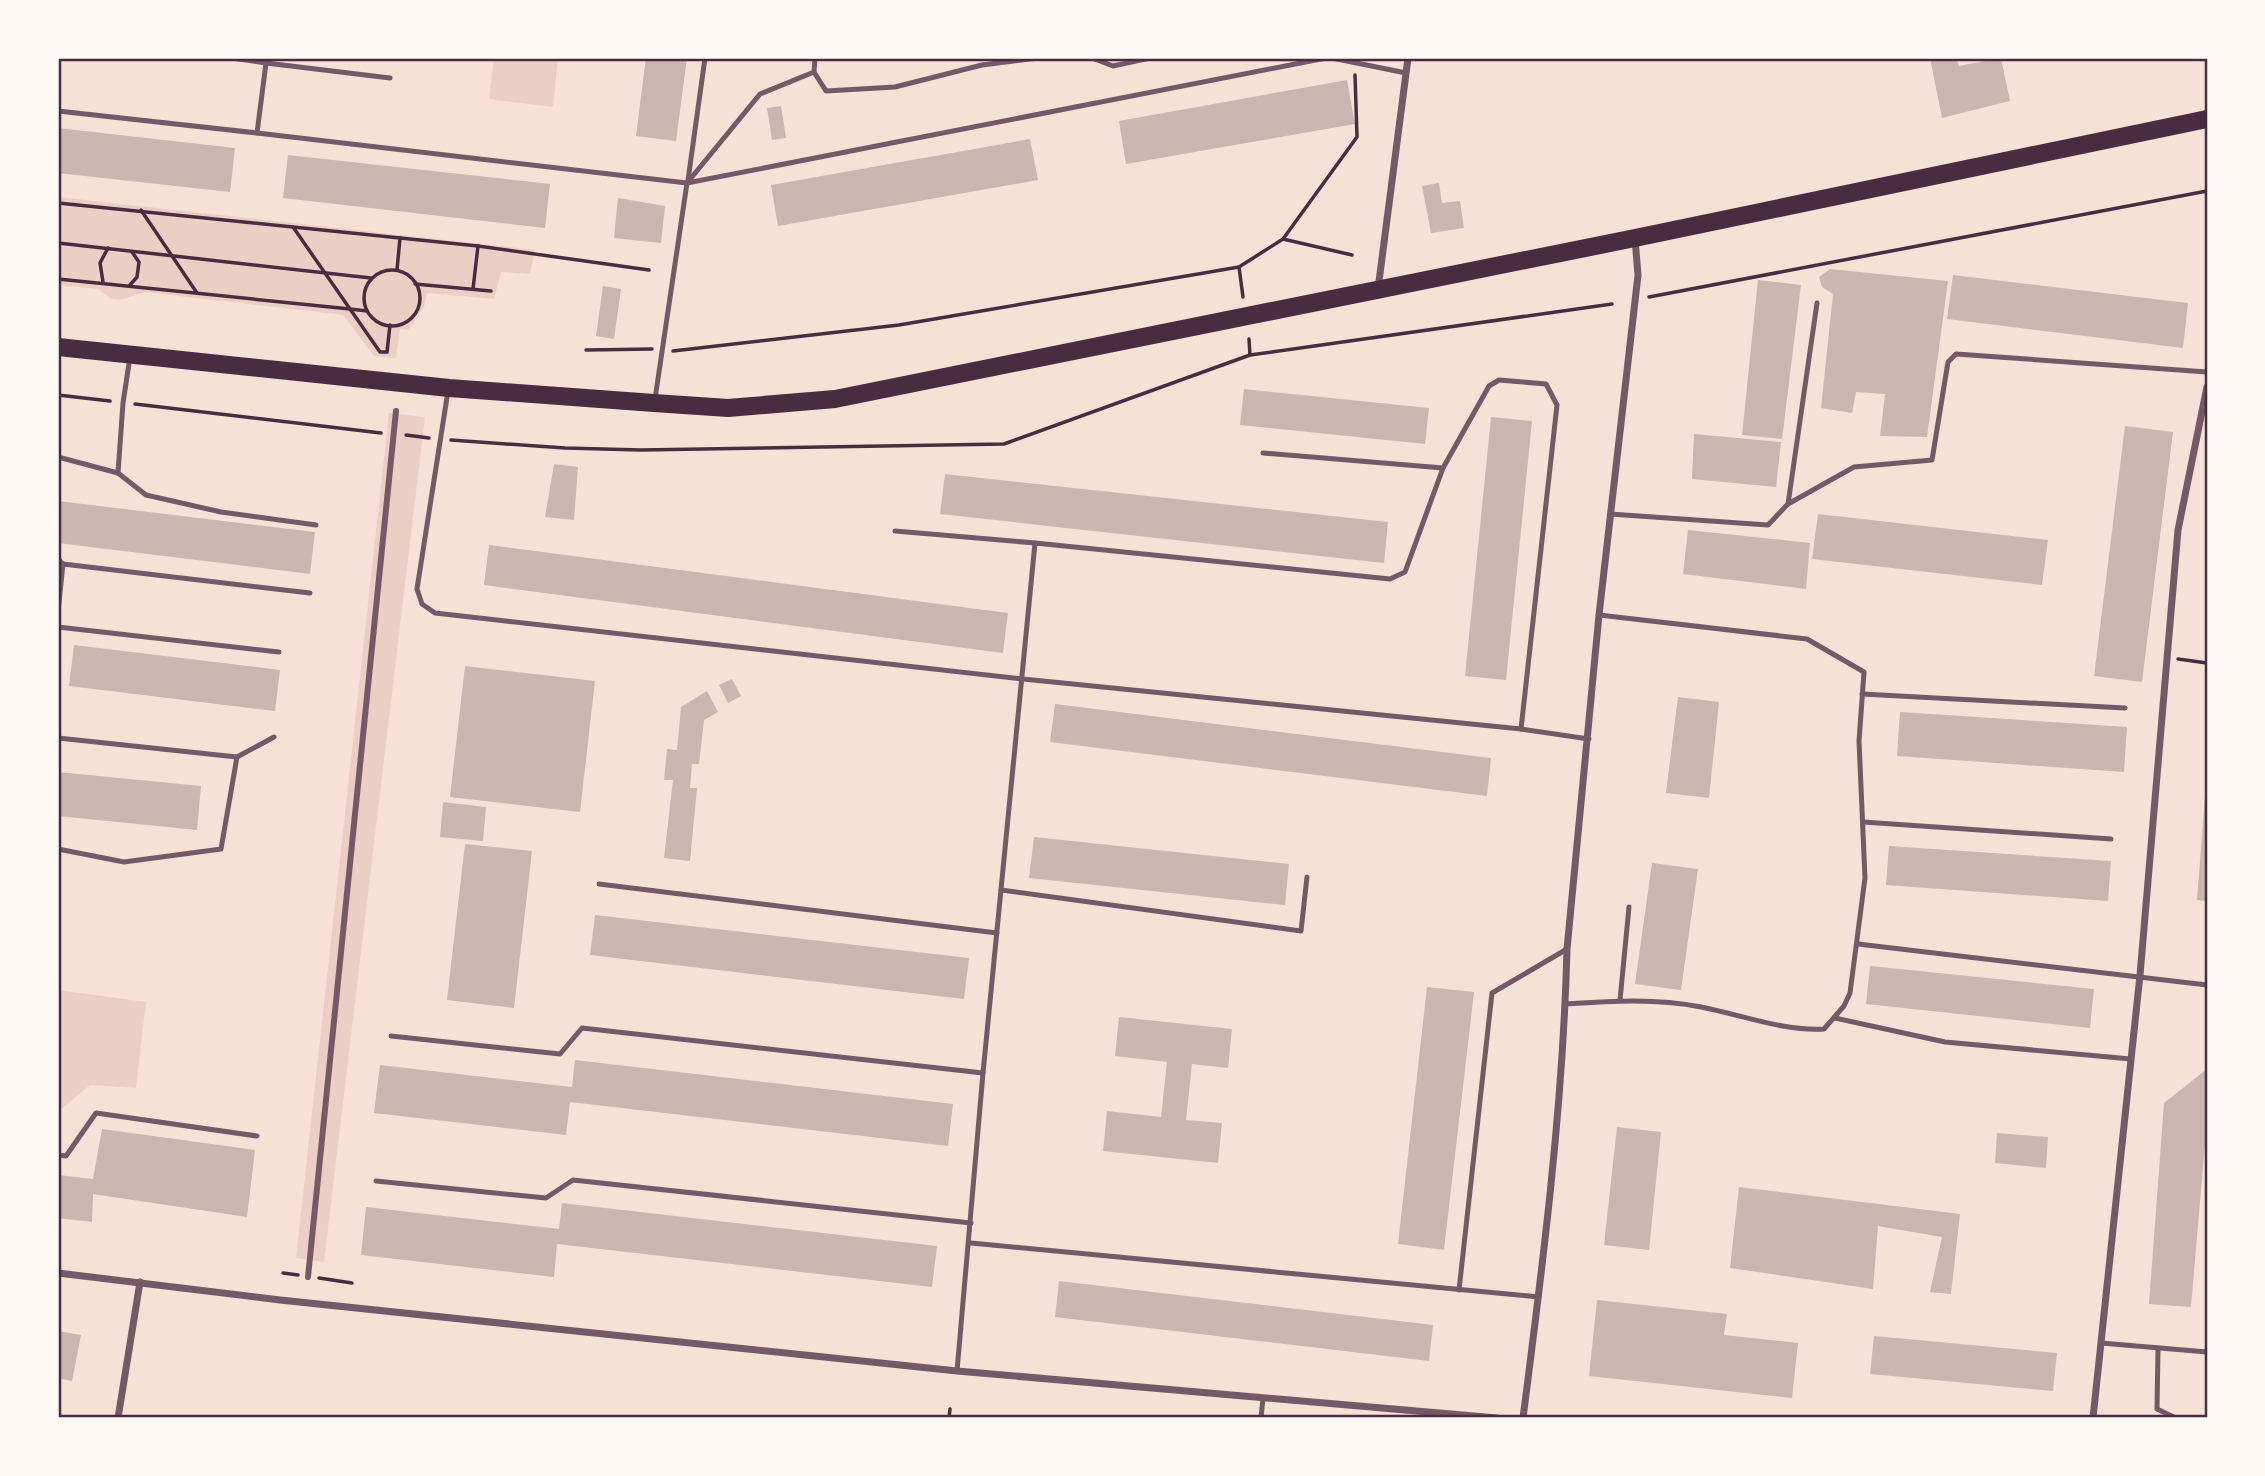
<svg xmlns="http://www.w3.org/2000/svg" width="2265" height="1476" viewBox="0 0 2265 1476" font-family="'Golos Text',sans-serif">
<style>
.green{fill:#ebcfc5}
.building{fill:#ccb4b1}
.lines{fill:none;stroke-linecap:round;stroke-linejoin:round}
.path{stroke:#4a2c40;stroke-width:3.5}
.service{stroke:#755966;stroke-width:5}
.pedestrian{stroke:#755966;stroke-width:6}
.minor{stroke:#755966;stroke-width:7}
.primary{stroke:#4a2c40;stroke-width:18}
.neatline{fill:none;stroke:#4a2c40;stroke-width:2.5}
</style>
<rect width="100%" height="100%" fill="#f7e1d7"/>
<g class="green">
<path d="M494,58H558L553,107L489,99Z"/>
<path d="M58,197L535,250L530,274L501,272L494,299L427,293L424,307L408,330L400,329L396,358L374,356L343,315L145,292L120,300L112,299L98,289L58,285Z"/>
<path d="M389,413L425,417L324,1262L296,1258Z"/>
<path d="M58,990L146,1002L136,1088L90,1085L58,1112Z"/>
</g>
<g class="building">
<path d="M646,58H687L676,141L636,136Z"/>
<path d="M1930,58H1956L1959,66L2001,58L2010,101L1942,118Z"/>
<path d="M1347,80L1355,124L1126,164L1119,121Z"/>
<path d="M781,106L786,138L772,140L767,108Z"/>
<path d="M58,128L235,148L230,192L58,173Z"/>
<path d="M1030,139L1038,180L778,226L771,185Z"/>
<path d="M288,155L550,184L545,228L283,198Z"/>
<path d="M1439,183L1442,203L1460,201L1464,228L1431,233L1422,186Z"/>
<path d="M618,198L665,206L661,243L614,238Z"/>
<path d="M1830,269L1948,281L1927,437L1880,436L1885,394L1856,392L1852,413L1821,408L1833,294L1822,287L1819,277Z"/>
<path d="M1953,275L2188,303L2183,348L1947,319Z"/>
<path d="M1758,280L1801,285L1782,439L1742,435Z"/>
<path d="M603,286L621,289L614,339L596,336Z"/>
<path d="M1244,389L1429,408L1425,444L1240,425Z"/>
<path d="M1491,417L1532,421L1506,680L1465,676Z"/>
<path d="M2125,426L2173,432L2142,682L2094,676Z"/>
<path d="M1694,434L1781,442L1776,487L1692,479Z"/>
<path d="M554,464L578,467L574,520L545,517Z"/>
<path d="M945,474L1388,522L1384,563L940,514Z"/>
<path d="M58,501L315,532L310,574L58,543Z"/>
<path d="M1818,514L2048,540L2042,585L1812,559Z"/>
<path d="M1688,530L1810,543L1806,589L1683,574Z"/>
<path d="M489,545L1008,613L1003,653L484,585Z"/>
<path d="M74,645L280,670L275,711L69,686Z"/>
<path d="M465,666L595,681L580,812L450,797Z"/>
<path d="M732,679L741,696L728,703L719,685Z"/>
<path d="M707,691L718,712L704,720L699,764H692L690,788H697L690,861L664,858L673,780H664L667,749L677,750L681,707Z"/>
<path d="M1678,697L1719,702L1709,798L1666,793Z"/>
<path d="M1055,704L1491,758L1487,796L1050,742Z"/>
<path d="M1900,712L2127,727L2124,772L1897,756Z"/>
<path d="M58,772L201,786L197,830L58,816Z"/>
<path d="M2205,795H2207V901L2197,900Z"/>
<path d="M443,802L486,807L483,841L440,837Z"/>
<path d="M1034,837L1289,864L1285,905L1029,878Z"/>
<path d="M465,844L532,851L514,1008L447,1000Z"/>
<path d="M1889,846L2111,861L2108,901L1886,885Z"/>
<path d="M1652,863L1698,869L1681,990L1635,984Z"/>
<path d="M595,915L969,958L964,999L590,955Z"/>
<path d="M1870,966L2094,989L2090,1028L1866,1004Z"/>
<path d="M1427,987L1474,992L1444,1250L1398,1244Z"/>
<path d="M1119,1017L1232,1029L1228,1068L1192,1064L1186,1120L1222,1123L1218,1163L1103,1151L1107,1111L1161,1117L1167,1062L1115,1056Z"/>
<path d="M575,1060L953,1104L948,1146L570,1102L566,1135L374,1113L380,1065L572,1087Z"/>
<path d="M2207,1069V1120L2191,1307L2149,1304L2164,1103Z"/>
<path d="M1617,1127L1661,1132L1649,1250L1604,1245Z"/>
<path d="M102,1129L255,1150L247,1217L93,1194L92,1222L58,1218V1175L93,1179Z"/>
<path d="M1997,1133L2048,1137L2046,1168L1995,1163Z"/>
<path d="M1739,1187L1960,1214L1951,1294L1930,1292L1942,1237L1878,1226L1873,1289L1730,1268Z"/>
<path d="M562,1203L937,1246L932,1287L557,1244L554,1277L361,1255L366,1207L559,1229Z"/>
<path d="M1059,1281L1433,1325L1429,1361L1055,1317Z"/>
<path d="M1597,1300L1727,1314L1724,1335L1798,1343L1792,1398L1589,1376Z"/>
<path d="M58,1331L81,1335L72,1381L58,1378Z"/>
<path d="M1874,1336L2057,1353L2053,1391L1870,1374Z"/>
</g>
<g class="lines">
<g class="path">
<path d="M58,203L478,246L649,270"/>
<path d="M141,210L197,293"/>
<path d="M293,227L350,309L367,311"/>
<path d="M58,243L371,278"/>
<path d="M1352,255L1283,239L1357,137L1355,75"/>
<path d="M1239,267L1243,297"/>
<path d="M397,270L400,238"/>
<circle cx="392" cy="298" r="28"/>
<path d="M58,279L350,309L380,352H387L390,325"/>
<path d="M103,282L100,263L108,248"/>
<path d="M415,284L491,291"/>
<path d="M130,285L137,277L139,262L132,252"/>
<path d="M473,289L478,246"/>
<path d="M1649,297L2207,191"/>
<path d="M1249,339L1250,355"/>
<path d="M586,350L652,349"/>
<path d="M673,351L899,325L1239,267L1283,239"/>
<path d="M58,395L110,401"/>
<path d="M135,404L381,433"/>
<path d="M406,435L429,438"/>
<path d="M451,440L565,448L641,450L1004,444L1250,355L1612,304"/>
<path d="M2178,659L2207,663"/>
<path d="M283,1273L298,1275"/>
<path d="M319,1278L352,1283"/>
<path d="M949,1418L950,1409"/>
</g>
<g class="service">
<path d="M1092,58L1113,66L1150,58"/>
<path d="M1332,58L1406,73"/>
<path d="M266,63L390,78"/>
<path d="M814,72L826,91L895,87L982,65L1038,58"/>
<path d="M58,111L257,133L266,63L232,58"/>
<path d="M257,133L687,183L655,399"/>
<path d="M688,180L705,58"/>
<path d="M687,183L1326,58"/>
<path d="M687,183L760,94L814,72L815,58"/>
<path d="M130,357L123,403L118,473L146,495L221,512L316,525"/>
<path d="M448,391L417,589L422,604L435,613L1023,679L1521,729L1589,739"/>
<path d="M1263,453L1443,468"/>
<path d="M58,457L118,473"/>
<path d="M1788,504L1854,467L1932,460L1948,362L1956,354L2207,372"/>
<path d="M1610,514L1768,525L1788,504L1817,303"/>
<path d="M895,531L1035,543"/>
<path d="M58,559L63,564L310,593"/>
<path d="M58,612L63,564"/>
<path d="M58,627L279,652"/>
<path d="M1862,694L2125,708"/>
<path d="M58,738L237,757L274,737"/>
<path d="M1863,822L2111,839"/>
<path d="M58,849L124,862L221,849L237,757"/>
<path d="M599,884L997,933"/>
<path d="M1001,890L1301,931L1307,877"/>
<path d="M1858,944L2207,985"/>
<path d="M1620,1000L1629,907"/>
<path d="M1565,1004C1611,1001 1656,998 1701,1007C1742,1015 1782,1031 1824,1029L1844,1006L1850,993L1865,878L1859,741L1864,672L1807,639L1599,615"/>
<path d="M1835,1018L1945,1042L2131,1059"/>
<path d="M391,1036L560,1054L582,1028L983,1073"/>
<path d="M58,1155L66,1156L96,1113L257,1136"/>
<path d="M376,1181L546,1198L573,1180L971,1223"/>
<path d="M971,1243L1539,1297"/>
<path d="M1459,1290L1492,993L1567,949"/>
<path d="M2101,1343L2207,1352"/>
<path d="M2158,1348L2157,1409L2176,1418"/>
<path d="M957,1371L983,1073L1035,543L1390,579L1405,572L1443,468L1489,386L1499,380L1546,384L1557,405L1521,729"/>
<path d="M1261,1418L1263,1398"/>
</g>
<path class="pedestrian" d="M308,1277L396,411"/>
<g class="minor">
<path d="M1378,289L1408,58"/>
<path d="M58,1273L280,1300L957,1371L1497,1418"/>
<path d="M118,1418L140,1282"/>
<path d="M1523,1418C1543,1263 1563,1106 1567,949L1599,615L1638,275L1635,239"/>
<path d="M2093,1418L2140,975L2178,530L2207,387"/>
</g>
<path class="primary" d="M58,347L449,388L654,403L728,408L835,399L1635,238L2207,119"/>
</g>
<rect width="2265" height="1476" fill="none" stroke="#fffaf5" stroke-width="119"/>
<rect x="60" y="60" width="2146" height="1356" class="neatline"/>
</svg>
